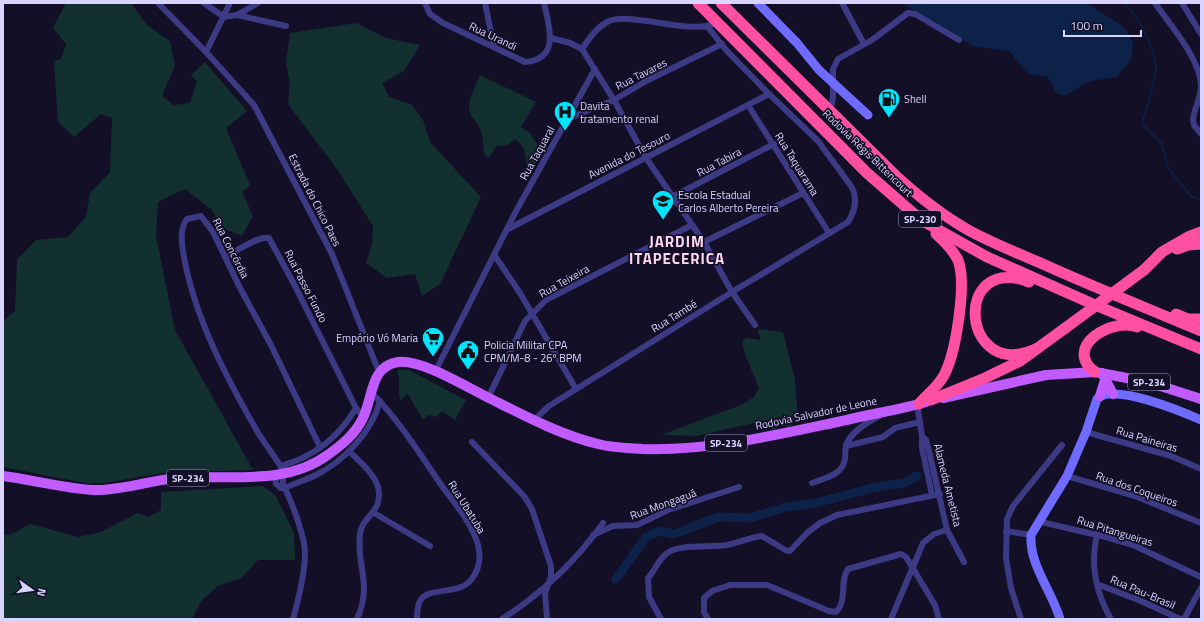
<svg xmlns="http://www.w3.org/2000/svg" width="1204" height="622" viewBox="0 0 1204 622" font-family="'Titillium Web',sans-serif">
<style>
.green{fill:#12302f}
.water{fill:#0c2248}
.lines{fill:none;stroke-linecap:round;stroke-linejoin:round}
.stream{stroke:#0c2248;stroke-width:1.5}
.river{stroke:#0c2248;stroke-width:9}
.street{stroke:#3d3a85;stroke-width:6}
.secondary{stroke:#6f6bff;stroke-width:9}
.primary{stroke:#c25bff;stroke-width:10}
.highway{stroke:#ff4fa3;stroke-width:11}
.highway-bridge{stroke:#ff4fa3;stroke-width:11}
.labels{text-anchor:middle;stroke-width:3.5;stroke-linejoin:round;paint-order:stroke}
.shield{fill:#130f26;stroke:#9e99be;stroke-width:1}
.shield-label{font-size:10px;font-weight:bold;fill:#d9d4ff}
.street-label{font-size:11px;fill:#d9d4ff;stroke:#130f26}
.poi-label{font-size:11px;fill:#d9d4ff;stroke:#130f26;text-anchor:start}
.district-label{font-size:15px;font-weight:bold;letter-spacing:1px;fill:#ffd6f0;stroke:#130f26}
</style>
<rect width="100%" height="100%" fill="#130f26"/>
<g class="green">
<path d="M66,3H131L147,25L170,41L175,66L162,96L174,105L190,103L197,82L191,75L205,62L247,111L226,128L250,185L242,192L253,216L242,236L222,228L211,209L185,189L158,202L156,236L175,330L253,470L162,473L105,483H85L3,467V321L15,311L17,260L36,240L68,237L86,217L90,193L110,172L112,118L101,114L74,137L58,122L54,61L61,59L66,44L53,28Z"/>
<path d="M356,23L386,38L420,45L404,71L382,83L389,97L412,105L423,120L430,142L481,197L440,284L422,296L415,274L387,278L366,263L372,244L373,226L337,169L288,104L290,85L286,63L290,33Z"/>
<path d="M480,75L536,102L521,127L530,133L541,150L535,165L532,169L527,167C526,155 525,146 515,139C508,145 506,148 497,145L490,157L485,156C482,148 484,140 481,132C480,124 473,120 470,113C466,101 476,86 480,75Z"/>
<path d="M757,329L783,332L795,379L798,421L788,427L782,425L773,430L767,420L696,436L661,435L741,405L754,397L759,388L744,352L742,341L747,338L761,340Z"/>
<path d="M397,370H409L466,400L455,420L442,411L437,417L429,415L423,420L408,394L400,400C397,388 401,381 397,370Z"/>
<path d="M263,486L276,496L294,533L295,560H258L241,578L218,586L201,601L192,619H3V534L10,535L30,524L78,537L101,532L138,513L148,517L161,510V492Z"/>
</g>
<path class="water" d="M902,3H1087L1124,27L1133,43L1132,58L1117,77L1091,81L1064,96L1056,93L1048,77L1028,74L1009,51L972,46Z"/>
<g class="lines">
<path class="stream" d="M1124,3C1138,14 1154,48 1156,66C1157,75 1145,113 1142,124L1162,144L1168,168L1191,196L1201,200"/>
<path class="river" d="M616,579L646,537L659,531L674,534L719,517L750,518L786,507L816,503L876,487L904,483L917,476"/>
<g class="street">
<path d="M158,3L206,52L254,105L332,254L379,372"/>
<path d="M204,3L224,17L237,15L286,26"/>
<path d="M425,3L430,14L443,23L525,62C561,59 549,26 544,3"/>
<path d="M485,3L494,47"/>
<path d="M842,3L864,44"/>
<path d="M1155,3C1170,25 1201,59 1201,87C1201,98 1194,108 1193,120L1194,125L1201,134"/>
<path d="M1182,3L1201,34"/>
<path d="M237,15L258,3"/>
<path d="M551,38L570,43L582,49L614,100L646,158L704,242L732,292L755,325"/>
<path d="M582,49C589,39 596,28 607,22C627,11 684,33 711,25"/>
<path d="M206,52L230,3"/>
<path d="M748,105L829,233"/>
<path d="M830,111L833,98V69L838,59L872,40L908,13L915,14L959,40"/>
<path d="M567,119L614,100L646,81L722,44"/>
<path d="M674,196L774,144"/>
<path d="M508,229L769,94L726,50L707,26"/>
<path d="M704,242L803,193"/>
<path d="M495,256L520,293L576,389"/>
<path d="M225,257C235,252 259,235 269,238L294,284L356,408L364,417"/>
<path d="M435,372L515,213L595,69"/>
<path d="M371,392C399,420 419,453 442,486C455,504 472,523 478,545C481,557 479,570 471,580C458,596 428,586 420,601C417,606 417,613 417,619"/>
<path d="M488,398L525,321L546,300L692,225"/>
<path d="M917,404L922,436L926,440L929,451L947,530L964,562"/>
<path d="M534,420L549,406L732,292L848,222C855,211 858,198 851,186L818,141L769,94"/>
<path d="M1086,432L1171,456L1201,469"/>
<path d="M922,436V448L932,495"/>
<path d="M472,442L524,496L532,509L551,566V577L545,593L547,619"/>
<path d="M846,446L883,437L895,428L920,422"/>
<path d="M349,451C359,461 374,473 378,487C384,513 362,515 360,534C356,566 373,584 357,619"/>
<path d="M281,466C313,457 339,437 356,408"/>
<path d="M285,474C277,459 266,446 257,431C226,377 195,318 184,257C182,245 179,229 187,219L201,216L213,232L240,288L271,345L320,447"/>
<path d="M275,476L276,484L281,488H285C293,506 300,524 304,543C308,562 298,601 293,619"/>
<path d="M1067,476L1135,496L1201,523"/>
<path d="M812,483C825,478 843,475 845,459C846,452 844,447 848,441C854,430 868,422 879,416"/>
<path d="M281,488L283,483V475"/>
<path d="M285,488C295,483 306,480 316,475C344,461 372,432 380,401"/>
<path d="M374,513L430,546"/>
<path d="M1041,522L1106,537L1133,545L1201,577"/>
<path d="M1006,531L1031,535"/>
<path d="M1097,534C1090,564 1096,593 1111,619"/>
<path d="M593,535L613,526L637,525L668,510L739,487"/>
<path d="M1097,584L1141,601L1180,619"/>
<path d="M502,619C541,594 576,561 603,523"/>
<path d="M661,619L649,597L648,578C655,571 658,560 666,554C678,543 711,548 727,545C739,543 750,537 762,536L787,551H790L807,533L820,523L837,515L940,494"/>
<path d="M708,619L704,612V598L712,591L730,585H767L829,611L836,612C848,600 839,582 848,569L901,554L906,557L935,605L939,619"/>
<path d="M891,619L923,543L934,534L947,530"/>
<path d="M1021,619L1011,588L1006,558L1007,519L1013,506L1062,445"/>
<path d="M1184,619L1201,588"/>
</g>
<g class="secondary">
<path d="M758,3L797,43L819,70L868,115"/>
<path d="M1060,619C1052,591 1029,565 1031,535L1067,476L1086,432L1097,399C1112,382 1183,412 1201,420"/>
</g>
<g class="primary">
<path d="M1102,373L1113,394"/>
<path d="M1100,396L1105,380"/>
<path d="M943,398L1046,375L1095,372L1148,382L1201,399"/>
<path d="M3,476C33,480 63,488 93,490C121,491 150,480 178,478C229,474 285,487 329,454C343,444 355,434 363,418C373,398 370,366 398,362C422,359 468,388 491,399C525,416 561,435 598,444C612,448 628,448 643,449C710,451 776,435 842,421C870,414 899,410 926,402"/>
</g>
<g class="highway">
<path d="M698,3L867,173L921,220L987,257L1095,305L1201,349"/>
<path d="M721,3L895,175C918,196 943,216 970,231C994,244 1020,254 1045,265C1096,288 1149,309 1201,331"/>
<path d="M1177,249L1188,245L1201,244"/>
<path d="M1144,270L1162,252L1188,237L1201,232"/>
<path d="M1029,282C951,252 961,385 1038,348"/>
<path d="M1176,314L1188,319H1201"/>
<path d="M1095,372C1062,347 1112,317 1137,327"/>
<path d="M931,400L985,378L1020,361L1064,329"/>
<path d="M919,404C927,395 937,387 943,377C956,355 967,283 958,260C953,250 945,242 936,234"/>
</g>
<path class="highway-bridge" d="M1064,329L1144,270"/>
</g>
<defs>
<g id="fuel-pin" transform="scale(1.15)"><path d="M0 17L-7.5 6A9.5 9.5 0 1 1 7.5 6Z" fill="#00e5ff" stroke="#130f26"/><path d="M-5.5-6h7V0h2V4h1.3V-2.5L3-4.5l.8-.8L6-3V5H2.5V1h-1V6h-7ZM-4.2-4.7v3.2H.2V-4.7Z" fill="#111"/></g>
<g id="hospital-pin" transform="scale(1.15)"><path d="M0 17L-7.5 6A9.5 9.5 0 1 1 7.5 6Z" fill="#00e5ff" stroke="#130f26"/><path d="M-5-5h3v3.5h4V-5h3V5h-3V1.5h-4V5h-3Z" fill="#111"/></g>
<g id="school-pin" transform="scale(1.15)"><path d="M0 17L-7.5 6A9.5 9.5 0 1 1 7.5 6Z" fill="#00e5ff" stroke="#130f26"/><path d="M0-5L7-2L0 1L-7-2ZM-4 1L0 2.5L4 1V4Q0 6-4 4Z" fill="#111"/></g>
<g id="supermarket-pin" transform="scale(1.15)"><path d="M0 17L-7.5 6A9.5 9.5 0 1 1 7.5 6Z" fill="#00e5ff" stroke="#130f26"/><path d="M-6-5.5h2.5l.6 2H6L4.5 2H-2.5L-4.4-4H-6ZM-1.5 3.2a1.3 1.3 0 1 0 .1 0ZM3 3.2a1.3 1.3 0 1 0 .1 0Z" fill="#111"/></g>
<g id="civic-pin" transform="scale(1.15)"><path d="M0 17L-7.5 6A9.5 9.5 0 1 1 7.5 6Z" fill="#00e5ff" stroke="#130f26"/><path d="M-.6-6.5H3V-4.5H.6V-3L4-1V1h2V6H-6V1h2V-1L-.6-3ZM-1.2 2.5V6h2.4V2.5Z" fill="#111"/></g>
</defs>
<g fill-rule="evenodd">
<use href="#fuel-pin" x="889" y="99"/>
<use href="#hospital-pin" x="565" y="112"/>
<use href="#school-pin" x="663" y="201"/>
<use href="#supermarket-pin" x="433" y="338"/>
<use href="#civic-pin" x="468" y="351"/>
</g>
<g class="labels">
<g class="shield">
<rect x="899" y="211" width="42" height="16" rx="3"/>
<rect x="1128" y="374" width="42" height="16" rx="3"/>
<rect x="705" y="435" width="42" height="16" rx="3"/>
<rect x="167" y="470" width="42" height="16" rx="3"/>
</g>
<g class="shield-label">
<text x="920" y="223">SP-230</text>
<text x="1149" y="386">SP-234</text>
<text x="726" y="447">SP-234</text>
<text x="188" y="482">SP-234</text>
</g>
<g class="street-label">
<text transform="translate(493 36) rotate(25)" y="4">Rua Urandi</text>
<text transform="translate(641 74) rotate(-27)" y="4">Rua Tavares</text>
<text transform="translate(537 153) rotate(-61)" y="4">Rua Taquaral</text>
<text transform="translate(868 153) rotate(44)" y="4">Rodovia Régis Bittencourt</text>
<text transform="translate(629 155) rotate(-27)" y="4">Avenida do Tesouro</text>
<text transform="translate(719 162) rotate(-28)" y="4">Rua Tabira</text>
<text transform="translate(797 164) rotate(58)" y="4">Rua Taquarama</text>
<text transform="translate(315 200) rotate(63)" y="4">Estrada do Chico Paes</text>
<text transform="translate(231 248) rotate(63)" y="4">Rua Concórdia</text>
<text transform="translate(564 281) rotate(-29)" y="4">Rua Teixeira</text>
<text transform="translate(306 286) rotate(63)" y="4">Rua Passo Fundo</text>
<text transform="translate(674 316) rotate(-32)" y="4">Rua També</text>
<text transform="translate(816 413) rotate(-12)" y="4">Rodovia Salvador de Leone</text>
<text transform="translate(1147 439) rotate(17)" y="4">Rua Paineiras</text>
<text transform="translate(948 485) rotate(76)" y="4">Alameda Ametista</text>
<text transform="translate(1137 489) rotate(19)" y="4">Rua dos Coqueiros</text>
<text transform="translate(663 504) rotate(-20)" y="4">Rua Mongaguá</text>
<text transform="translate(467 507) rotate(58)" y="4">Rua Ubatuba</text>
<text transform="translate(1115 531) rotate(17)" y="4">Rua Pitangueiras</text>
<text transform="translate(1143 592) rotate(23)" y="4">Rua Pau-Brasil</text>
</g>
<g class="poi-label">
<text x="904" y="103">Shell</text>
<text x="580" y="110">Davita<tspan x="580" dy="13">tratamento renal</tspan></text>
<text x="678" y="199">Escola Estadual<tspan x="678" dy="13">Carlos Alberto Pereira</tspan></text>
<text x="418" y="342" text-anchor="end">Empório Vó Maria</text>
<text x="484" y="349">Policia Militar CPA<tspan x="484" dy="13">CPM/M-8 - 26º BPM</tspan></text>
</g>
<g class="district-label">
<text x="677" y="247">JARDIM<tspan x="677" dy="17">ITAPECERICA</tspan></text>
</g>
</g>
<rect width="1204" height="622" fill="none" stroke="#d9d4ff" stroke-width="8"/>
<g transform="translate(32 590) rotate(104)" stroke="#130f26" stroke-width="3" paint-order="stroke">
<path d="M0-3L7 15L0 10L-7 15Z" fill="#d9d4ff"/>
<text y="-6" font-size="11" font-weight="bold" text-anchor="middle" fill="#d9d4ff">N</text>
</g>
<path d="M1064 30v6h77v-6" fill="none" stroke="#d9d4ff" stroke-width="2"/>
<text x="1070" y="30" font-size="12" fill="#d9d4ff" stroke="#130f26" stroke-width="3" paint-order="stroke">100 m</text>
</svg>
